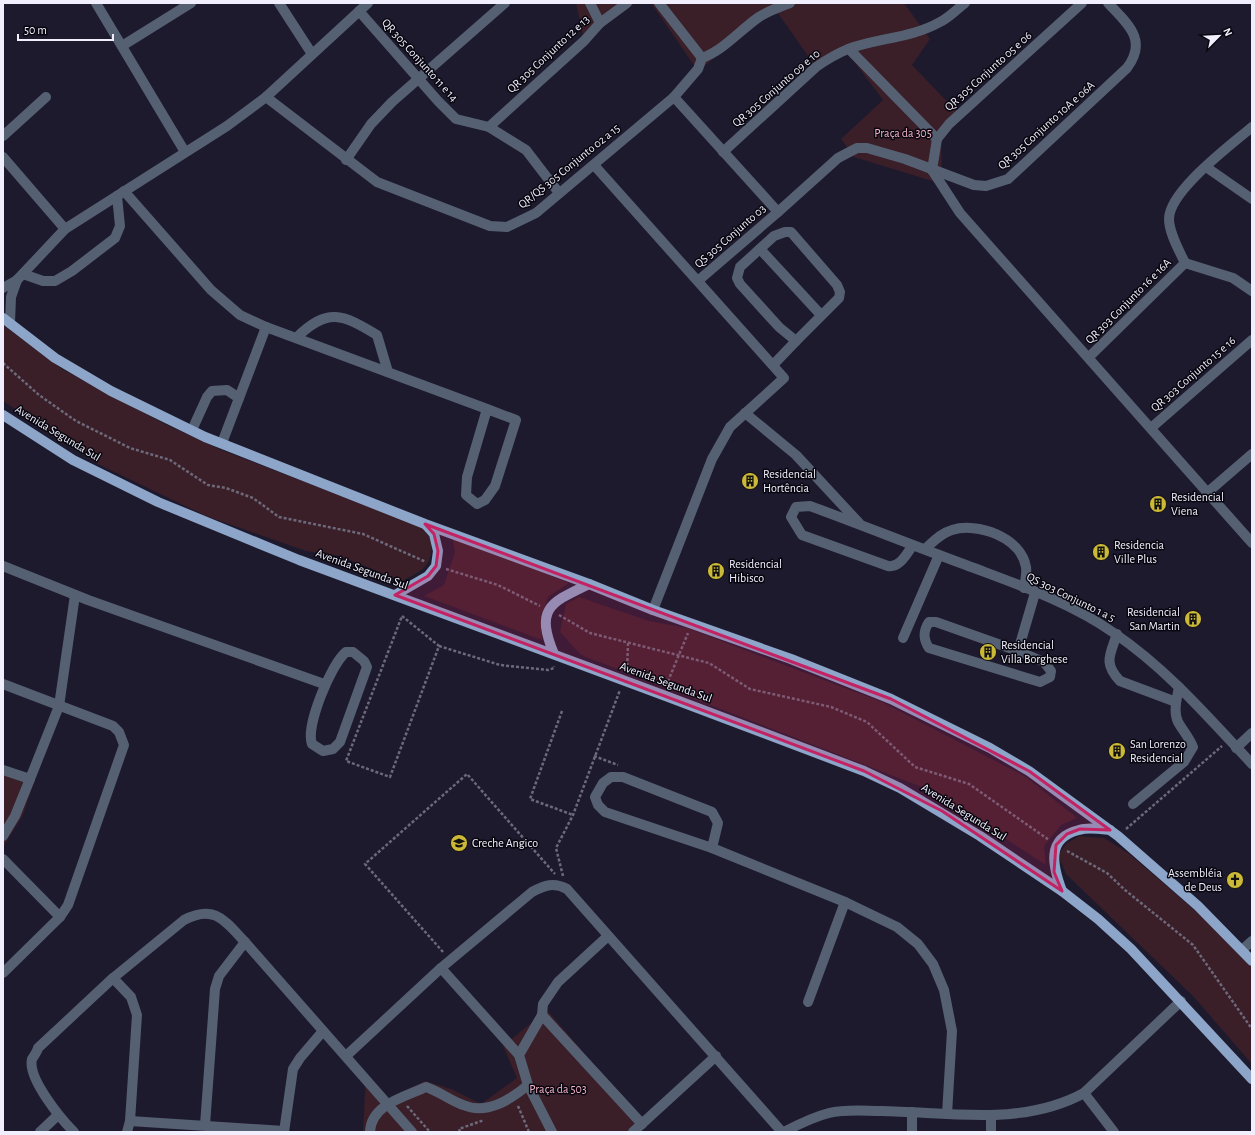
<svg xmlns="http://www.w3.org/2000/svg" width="1255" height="1135" viewBox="0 0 1255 1135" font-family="'Alegreya Sans',sans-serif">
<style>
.green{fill:#3a1e28}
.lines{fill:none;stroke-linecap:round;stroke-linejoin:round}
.path{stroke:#6c697a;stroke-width:2.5;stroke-dasharray:3 2;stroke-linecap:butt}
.minor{stroke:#556172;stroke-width:10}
.major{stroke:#8ca5c9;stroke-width:10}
.marked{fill:#c42363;fill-opacity:0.2;stroke:#c42363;stroke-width:3;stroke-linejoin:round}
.labels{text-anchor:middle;stroke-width:3;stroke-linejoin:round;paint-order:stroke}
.street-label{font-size:12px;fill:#f1effd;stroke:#08070f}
.park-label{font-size:12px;fill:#f6b3c8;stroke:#08070f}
.poi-label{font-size:12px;fill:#f1effd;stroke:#08070f;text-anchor:start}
</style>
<rect width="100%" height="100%" fill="#1e1a2e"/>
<g class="green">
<path d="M576,3H635L584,41Z"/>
<path d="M651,3H904L930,39L912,65L959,114L941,132L942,184L854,157L841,139L883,100L844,48L813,63L775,9L698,71Z"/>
<path d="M3,325L62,369L165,424L219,449L420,526L432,540C432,567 424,570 402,581L340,556L306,551L206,516L98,464L3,401Z"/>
<path d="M452,536L569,583L548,597L541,619L542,640L424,596L444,585L455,552Z"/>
<path d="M579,597L649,621L687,628L882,702L1026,777L1077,818L1061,825L1044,846L1046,865L927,789L581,655L560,632L566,604Z"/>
<path d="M3,766L35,778L23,815L3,847Z"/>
<path d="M1079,836L1104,838L1128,853L1252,959V1064L1193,996L1066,874L1058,855L1066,844Z"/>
<path d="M547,1010L644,1123L634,1132H363L366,1073L387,1099L425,1081L451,1089L481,1104L517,1078L503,1046Z"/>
</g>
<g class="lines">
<g class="path">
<path d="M3,363L39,395L76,421L130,448L170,460L208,485L226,488L253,498L279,517L363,534L426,562"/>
<path d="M446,569L498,585L540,606"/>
<path d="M559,615L590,633L709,663L750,689L831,707L867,722L915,767L969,784L1049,840"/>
<path d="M402,616L439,646L390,777L346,761Z"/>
<path d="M439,646L500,665L548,670L554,668V666"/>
<path d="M627,671L628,643"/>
<path d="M666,686L688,633"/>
<path d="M562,711L530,799L573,815"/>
<path d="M594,756L618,765"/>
<path d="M1126,829L1222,746"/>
<path d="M1067,851L1107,873L1125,890L1193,945L1252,1029"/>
<path d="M563,876L556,848L573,815L620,690"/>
<path d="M443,952L365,864L467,774L555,874"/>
<path d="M407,1106L430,1132"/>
<path d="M518,1106L529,1132"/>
<path d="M460,1132L459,1129L484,1120"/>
</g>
<g class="minor">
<path d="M96,3L185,152"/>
<path d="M279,3L312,54"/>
<path d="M590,3L600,23"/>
<path d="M659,3L702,58"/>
<path d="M359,11L438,101L456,119L489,127L526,150L559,193"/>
<path d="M122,46L191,3"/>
<path d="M849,49L937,139"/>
<path d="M266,97L377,182L490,226L507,227L536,213L674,97L698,69L702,58C724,50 740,30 759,17C768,11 779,7 790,3"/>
<path d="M674,97L778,212L838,158L857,148H867L905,159L974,185L986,186L1008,179L1127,68C1148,40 1128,24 1108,3"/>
<path d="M489,127L584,41L600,23L627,3"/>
<path d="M3,136L46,97"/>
<path d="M723,152L816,67C826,60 836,54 848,49C878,38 912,38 940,22C949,18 957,9 965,3"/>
<path d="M3,157L65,229"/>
<path d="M346,160L371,124L392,102L505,3"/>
<path d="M594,165L784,378L730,427L712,459L653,610"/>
<path d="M1206,167L1252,199"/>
<path d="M932,170L960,213L1252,543"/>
<path d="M932,170L937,139L949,124L1082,3"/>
<path d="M124,191L211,290L240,315L266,327L487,409L516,420L495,486L485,500L477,504L466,495L467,477L487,409"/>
<path d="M785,232H791L837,285L840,292L839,298L796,341L779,327L740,284L737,278L740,267L774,236Z"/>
<path d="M760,249L821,315"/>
<path d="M1185,263C1179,250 1169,233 1169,219C1169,191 1231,145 1252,127"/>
<path d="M1185,263L1233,278L1252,291"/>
<path d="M23,274L43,281H55L72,271L115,238L120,226L117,196"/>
<path d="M699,280L778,212"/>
<path d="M3,288L17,280"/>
<path d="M10,323L11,297L17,280L65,229L227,126L266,97L368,3"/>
<path d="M296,338C328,307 342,314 377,335L388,372"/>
<path d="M1089,357L1185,263"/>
<path d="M773,365L796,341"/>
<path d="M745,413L796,455L859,523"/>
<path d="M1151,428L1252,340"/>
<path d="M192,430L207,397L212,391L227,390L239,398"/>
<path d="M222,443L266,327"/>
<path d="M1208,492L1252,454"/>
<path d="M913,545C907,553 900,568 888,566L802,535L791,517L796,507L810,506C862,525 914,546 966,565C1016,584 1070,602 1114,633C1167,669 1209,718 1252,764"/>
<path d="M925,549C933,542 941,533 952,530C977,522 1021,537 1026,567C1027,573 1025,582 1024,588"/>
<path d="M3,566L88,600L324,684"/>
<path d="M1117,634C1110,655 1103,663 1120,681L1176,702"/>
<path d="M903,638L939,555"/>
<path d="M1018,651L1044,662L1051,671L1050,677L1040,682L929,648C923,639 923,631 929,622H936L1018,651L1035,593"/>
<path d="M346,652H353L364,661L367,667L340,742L333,749L323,751L312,744C305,727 331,664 346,652Z"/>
<path d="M3,684L113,726L119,732L124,745L68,905L60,917L3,973"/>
<path d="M1236,748L1252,733"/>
<path d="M3,770L30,779L59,706L75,595"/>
<path d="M611,777H623L712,812L718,823L712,848L605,812L598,805L595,797L603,783Z"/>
<path d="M1133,804L1184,762L1193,747C1189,737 1183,731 1178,722C1173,711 1177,698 1179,687"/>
<path d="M3,836L15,816L30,779"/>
<path d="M712,848L845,902L897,927L918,944L933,964L944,990L952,1031L947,1114"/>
<path d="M3,859L60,917"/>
<path d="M608,936L558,982L543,1004L542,1015L642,1124"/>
<path d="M1242,950L1252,941"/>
<path d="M441,968L519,1055"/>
<path d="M113,978L131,997L137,1015L130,1121L127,1132"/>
<path d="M808,1002L845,902"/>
<path d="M542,1015L519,1055L528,1085L552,1132"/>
<path d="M346,1056L441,968L532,892C545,885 554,882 567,889L782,1132"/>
<path d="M1084,1093L1114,1132"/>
<path d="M130,1121L284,1131"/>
<path d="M205,1125L215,989L219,976L245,942"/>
<path d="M40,1132L58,1115"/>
<path d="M74,1132C61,1119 27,1078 32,1059C34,1056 37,1052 38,1048L113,978L184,920C215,904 225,921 245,942L412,1132"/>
<path d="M284,1132L293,1069L300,1058L323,1031"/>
<path d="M370,1132C371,1104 405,1097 426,1087C440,1092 450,1100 463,1105C487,1115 510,1100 528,1085"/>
<path d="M633,1132L716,1056"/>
<path d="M784,1132C799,1124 813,1117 829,1113C846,1109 864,1111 881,1111C949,1112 1022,1127 1084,1093L1181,1001"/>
<path d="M912,1132V1112"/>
<path d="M991,1132V1116"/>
</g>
<g class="major">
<path d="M3,318L55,358L111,391L205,437L425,524L589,584L653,610L791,659L891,699L990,748L1029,771L1118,836L1198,906L1252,961"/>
<path d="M3,415L73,460L158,502L299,560L663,695L864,771L900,788L980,836L1062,891L1098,919L1131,949L1252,1079"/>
<path d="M395,595L428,576L436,566L438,551L434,534L426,525"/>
<path d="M554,654C535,608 550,603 589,584"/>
<path d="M1062,891C1053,867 1045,838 1079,830C1088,827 1100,829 1110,830"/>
</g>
</g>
<path class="marked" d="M425,524L891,699L1029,771L1110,830L1080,829L1067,834L1056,845L1054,872L1062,891L942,811L864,771L395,595L428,576L436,566L438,551L434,534Z"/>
<defs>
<g id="building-disc" transform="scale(0.9)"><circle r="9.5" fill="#ccb938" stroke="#08070f"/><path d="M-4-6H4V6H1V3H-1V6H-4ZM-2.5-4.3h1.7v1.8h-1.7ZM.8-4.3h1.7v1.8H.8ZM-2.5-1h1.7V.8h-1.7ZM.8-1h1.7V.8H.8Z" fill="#111"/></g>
<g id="school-disc" transform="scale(0.9)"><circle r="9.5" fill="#ccb938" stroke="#08070f"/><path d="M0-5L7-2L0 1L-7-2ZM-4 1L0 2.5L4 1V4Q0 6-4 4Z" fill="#111"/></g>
<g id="church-disc" transform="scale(0.9)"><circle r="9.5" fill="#ccb938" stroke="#08070f"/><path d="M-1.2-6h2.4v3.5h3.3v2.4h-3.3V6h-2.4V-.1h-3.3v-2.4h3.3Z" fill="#111"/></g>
</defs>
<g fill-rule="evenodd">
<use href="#building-disc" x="750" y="481"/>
<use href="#building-disc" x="1158" y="504"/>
<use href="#building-disc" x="1101" y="552"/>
<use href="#building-disc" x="716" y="571"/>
<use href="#building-disc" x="1193" y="619"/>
<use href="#building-disc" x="988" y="652"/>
<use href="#building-disc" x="1117" y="751"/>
<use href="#school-disc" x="459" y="843"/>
<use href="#church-disc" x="1235" y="880"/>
</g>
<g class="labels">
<g class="street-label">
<text transform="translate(548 54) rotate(-43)" y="4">QR 305 Conjunto 12 e 13</text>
<text transform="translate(420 60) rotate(48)" y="4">QR 305 Conjunto 11 e 14</text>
<text transform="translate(988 71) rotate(-42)" y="4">QR 305 Conjunto 05 e 06</text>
<text transform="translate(776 88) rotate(-41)" y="4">QR 305 Conjunto 09 e 10</text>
<text transform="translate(1046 125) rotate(-42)" y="4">QR 305 Conjunto 10A e 06A</text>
<text transform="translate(569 166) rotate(-39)" y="4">QR/QS 305 Conjunto 02 a 15</text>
<text transform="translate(730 236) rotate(-41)" y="4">QS 305 Conjunto 03</text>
<text transform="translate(1128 301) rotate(-45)" y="4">QR 303 Conjunto 16 e 16A</text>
<text transform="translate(1193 374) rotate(-41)" y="4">QR 303 Conjunto 15 e 16</text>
<text transform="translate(58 433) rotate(31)" y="4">Avenida Segunda Sul</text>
<text transform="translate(362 569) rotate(20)" y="4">Avenida Segunda Sul</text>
<text transform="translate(1071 597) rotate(26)" y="4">QS 303 Conjunto 1 a 5</text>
<text transform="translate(666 682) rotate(20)" y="4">Avenida Segunda Sul</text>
<text transform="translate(964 812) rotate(32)" y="4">Avenida Segunda Sul</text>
</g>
<g class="park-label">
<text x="903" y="137">Praça da 305</text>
<text x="558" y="1093">Praça da 503</text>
</g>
<g class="poi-label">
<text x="763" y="478">Residencial<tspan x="763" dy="14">Hortência</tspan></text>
<text x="1171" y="501">Residencial<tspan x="1171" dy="14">Viena</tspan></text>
<text x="1114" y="549">Residencia<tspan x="1114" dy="14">Ville Plus</tspan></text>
<text x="729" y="568">Residencial<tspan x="729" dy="14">Hibisco</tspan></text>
<text x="1180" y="616" text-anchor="end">Residencial<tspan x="1180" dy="14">San Martin</tspan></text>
<text x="1001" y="649">Residencial<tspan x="1001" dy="14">Villa Borghese</tspan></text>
<text x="1130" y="748">San Lorenzo<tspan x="1130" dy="14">Residencial</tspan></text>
<text x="472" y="847">Creche Angico</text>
<text x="1222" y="877" text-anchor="end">Assembléia<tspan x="1222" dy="14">de Deus</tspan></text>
</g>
</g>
<rect width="1255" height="1135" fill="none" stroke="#f1effd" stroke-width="8"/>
<g transform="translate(1219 36) rotate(66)" stroke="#08070f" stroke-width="3" paint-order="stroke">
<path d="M0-3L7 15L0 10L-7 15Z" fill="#f1effd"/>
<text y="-6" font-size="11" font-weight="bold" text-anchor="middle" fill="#f1effd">N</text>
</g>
<path d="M18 34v6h95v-6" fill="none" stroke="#f1effd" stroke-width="2"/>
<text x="24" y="34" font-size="12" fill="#f1effd" stroke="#08070f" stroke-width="3" paint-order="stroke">50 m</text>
</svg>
